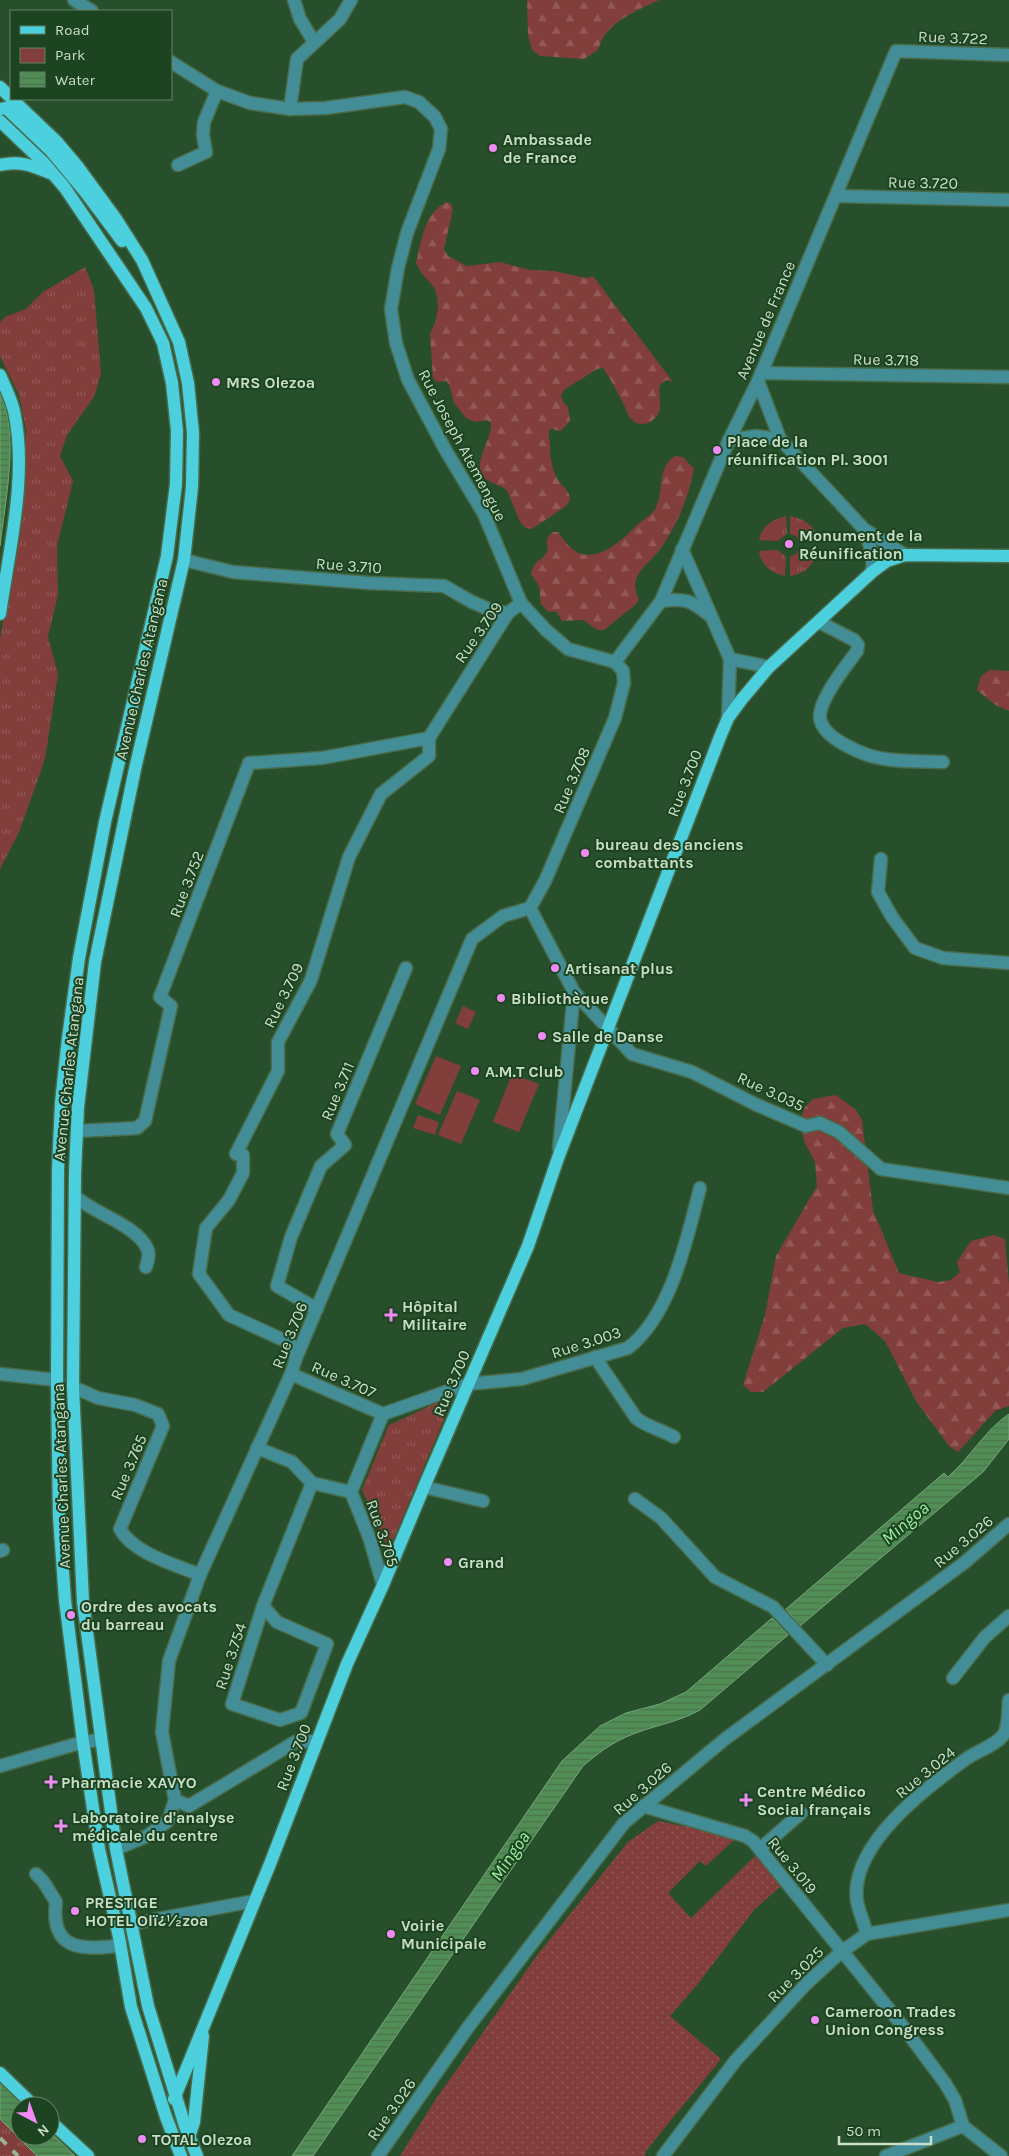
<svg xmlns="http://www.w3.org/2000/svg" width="1009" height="2156" viewBox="0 0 1009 2156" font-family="Karla,sans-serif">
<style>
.grass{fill:url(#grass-tufts)}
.forest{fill:url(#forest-firs)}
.park{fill:#813e3a}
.garden{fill:url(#garden-dots)}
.water{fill:url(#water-rules);stroke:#75a678}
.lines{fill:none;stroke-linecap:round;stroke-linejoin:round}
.minor-casing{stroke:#486c4b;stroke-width:15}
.major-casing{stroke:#486c4b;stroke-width:15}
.minor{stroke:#438e96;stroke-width:12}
.major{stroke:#4dd0de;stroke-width:12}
.rail{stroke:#99b399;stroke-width:4;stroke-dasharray:9 9;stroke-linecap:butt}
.poi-dot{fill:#f08bf5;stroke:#1d4421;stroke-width:2}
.labels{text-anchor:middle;stroke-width:4;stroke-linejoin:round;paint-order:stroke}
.street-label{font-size:16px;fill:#c9dec9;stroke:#1d4421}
.poi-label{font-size:16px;font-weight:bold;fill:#c9dec9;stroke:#1d4421;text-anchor:start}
.water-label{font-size:18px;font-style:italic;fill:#9df1a1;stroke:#1d4421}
</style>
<defs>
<pattern id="grass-tufts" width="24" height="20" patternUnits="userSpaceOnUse" patternTransform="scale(1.25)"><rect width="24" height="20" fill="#813e3a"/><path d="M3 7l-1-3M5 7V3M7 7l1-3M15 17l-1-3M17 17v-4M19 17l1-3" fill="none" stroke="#925955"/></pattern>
<pattern id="forest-firs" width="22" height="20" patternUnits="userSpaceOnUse" patternTransform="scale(1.25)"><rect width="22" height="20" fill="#813e3a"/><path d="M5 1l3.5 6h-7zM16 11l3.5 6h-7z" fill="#925955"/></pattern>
<pattern id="garden-dots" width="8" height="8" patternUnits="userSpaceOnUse" patternTransform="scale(1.25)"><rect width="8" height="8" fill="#813e3a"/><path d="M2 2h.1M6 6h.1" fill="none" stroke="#925955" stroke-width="1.8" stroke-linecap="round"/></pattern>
<pattern id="water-rules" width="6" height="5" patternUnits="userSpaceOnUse" patternTransform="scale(1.25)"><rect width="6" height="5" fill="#518e55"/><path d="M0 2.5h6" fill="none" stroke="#4a744c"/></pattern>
</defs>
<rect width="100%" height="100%" fill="#284f2b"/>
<g class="grass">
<path d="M85,267L94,290L101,374L94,397L67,435L60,456L73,481L57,546L58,595L48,637L58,674L45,759L20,830L0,869V639L23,501L26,429L19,395L0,356V322L5,317L26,309L43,292Z"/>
<path d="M786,516L787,534L778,541L759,540C762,526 773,519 786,516Z"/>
<path d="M790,516C804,519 815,525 818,540L799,541L796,536L790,534Z"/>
<path d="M778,550L786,557L785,576C771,573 761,565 759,551Z"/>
<path d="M799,550L817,551C814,566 804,574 790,576V557L796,554Z"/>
<path d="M454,1395L389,1550L362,1490L389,1425Z"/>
<path d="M0,2119L37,2156H0Z"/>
</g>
<g class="forest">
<path d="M527,0H659C634,12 606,22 598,50L584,59L540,56L532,50L528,35Z"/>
<path d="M448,202L452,205L453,209L444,249L448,256L467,266L500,262L530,270L554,271L586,278L593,276L673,382L666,380L660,385C658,394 662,404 659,412C654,423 641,429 631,419C627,414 625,406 622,401C616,389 610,378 603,368L597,369L564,390L561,396L563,402L568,407L570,421L561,431L550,429C547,435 550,439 550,445C550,458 552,472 560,483C565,489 570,492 570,500L566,506L532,529L526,528L520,522L507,490C500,485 492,484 486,479C469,466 492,442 491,423L487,420L475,422L466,418L454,403L449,384L446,381L438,382L433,379L430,334L436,320L438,306L437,296L434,287L422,274L416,263C421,242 425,210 448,202Z"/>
<path d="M675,456L683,457L694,469C688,499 678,523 661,548C654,558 642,566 637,577C633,585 636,592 639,600L635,605L604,630H598L583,620L562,621L557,612L547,611L541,604L539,586L531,574C533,561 543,560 548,550C546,542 546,537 553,532H558C562,537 566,543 570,547C591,568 621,542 636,526C643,519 654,515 657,505C664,486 657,468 675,456Z"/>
<path d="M990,670L1009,671V711L994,704L977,690L981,676Z"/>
<path d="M836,1095L856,1110L862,1120L873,1210L899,1273L938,1282L951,1280L960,1272L957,1262L971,1241L994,1235L1005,1239L1009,1284V1406L995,1411L958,1452L949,1446L916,1401L885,1341L865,1324L843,1328L763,1392H751L743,1385L765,1315L776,1256L817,1186L815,1162L804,1141L801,1118L805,1107L813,1099Z"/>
</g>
<g class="park">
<path d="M463,1006L476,1012L468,1029L455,1023Z"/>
<path d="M436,1056L461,1066L440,1115L415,1104Z"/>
<path d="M512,1074L539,1084L519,1132L493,1122Z"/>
<path d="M457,1091L480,1100L461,1144L438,1135Z"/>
<path d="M418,1115L439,1122L435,1135L413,1128Z"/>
</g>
<path class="garden" d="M658,1821L734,1836V1840L706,1866L700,1861L668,1893L691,1918L755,1856L782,1885L754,1910L697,1985L670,2016L721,2059L646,2151L645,2156H400L436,2099L538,1954L628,1842Z"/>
<g class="water">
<path d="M0,393C20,434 5,501 0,546Z"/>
<path d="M1009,1414V1439L983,1472L800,1626L786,1609L944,1473L948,1477C970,1458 985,1430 1009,1414Z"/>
<path d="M772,1618L788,1635L700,1710C677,1723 650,1726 626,1737C610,1744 596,1755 583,1766L313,2156H292L562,1761L600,1726L626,1713L660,1704L686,1692Z"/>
<path d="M0,2083L24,2106H20V2136H50V2132L75,2156H37L0,2119Z"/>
</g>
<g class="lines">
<g class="minor-casing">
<g id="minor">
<path d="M74,0L92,11"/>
<path d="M294,0L300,19L314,42"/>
<path d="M171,62L217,91L250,103L290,109L326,108L405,97L419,102L435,117L441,129L439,149L407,233L398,268L391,309L396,343L408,380L446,451L484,514L521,603L546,630L568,649L615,662L661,601L729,440L758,381L896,51L1009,55"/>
<path d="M290,109L297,59L340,19L351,0"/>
<path d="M178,165L206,152L203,135L204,122L217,91"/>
<path d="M836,196L1009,200"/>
<path d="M761,373L1009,377"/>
<path d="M758,381L780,439"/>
<path d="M729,440L756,436L780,439L864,529L873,555L872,572"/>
<path d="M864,529L905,555"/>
<path d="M682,549L730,659L728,718"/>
<path d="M184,560L233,572L369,583L444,586L472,602L493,611L508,613"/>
<path d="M661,601C685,598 691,600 709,615"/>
<path d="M819,622L854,640L858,645L857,651C847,665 818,700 820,718C822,739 867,757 885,759C904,762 924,761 943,762"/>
<path d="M730,659L769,667"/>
<path d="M881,859L878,892L892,917L915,948L943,958L1009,963"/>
<path d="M530,908L545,881L615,718L624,683L623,671L615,662"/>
<path d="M77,1131L137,1128L145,1121L171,1006L160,997L249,763L322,758L429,738"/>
<path d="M559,1149L574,992"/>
<path d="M75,1196C94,1214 135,1224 147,1248C150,1254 148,1260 146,1267"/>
<path d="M317,1309L277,1286L291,1237L321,1166L345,1145L337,1134L406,968"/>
<path d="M595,1357L636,1418C647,1427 662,1430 674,1437"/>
<path d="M296,1358L290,1343L229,1315L199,1274L206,1228L229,1200L243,1173V1155L236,1154L278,1071V1042L311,980L349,857L381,794L429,756V738L508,613L521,603"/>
<path d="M0,1374L57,1380"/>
<path d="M291,1374L383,1414L468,1384L522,1379L628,1348C671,1315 687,1239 700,1188"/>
<path d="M73,1387L98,1398L135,1405L158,1414L163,1426L120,1529C134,1554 174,1564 200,1575"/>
<path d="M257,1448L292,1462L312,1483L351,1492L369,1537L383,1585"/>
<path d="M424,1487L483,1501"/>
<path d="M351,1492L383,1414"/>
<path d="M635,1499L661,1518L715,1577L773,1607L827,1665"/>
<path d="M0,1551L3,1550"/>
<path d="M263,1606L232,1704L280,1720L301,1713L327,1644L277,1622L263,1606L312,1483"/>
<path d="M953,1678L985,1637L1009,1616"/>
<path d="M316,1741L295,1742L189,1806L175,1800L162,1732L169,1661L200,1575L291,1374L296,1358L472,939L503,916L530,908L574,992L632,1054L692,1072L757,1105L806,1126L820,1123L839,1132L881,1169L1009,1188"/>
<path d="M0,1766L83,1742L100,1740"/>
<path d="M643,1806L745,1836L753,1841L901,2024L945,2083L955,2100L963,2126"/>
<path d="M116,1849L147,1836L168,1821L175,1800"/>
<path d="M760,1849L801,1813"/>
<path d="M36,1874L43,1881L56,1902C50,1950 81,1950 117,1946L120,1943"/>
<path d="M131,1924L254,1901"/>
<path d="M867,1934C864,1923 859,1912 857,1901C849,1845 927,1787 966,1759C977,1751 997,1745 1004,1734C1009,1725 1008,1710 1009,1700"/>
<path d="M378,2156L469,2026L624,1823L725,1739L964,1563L1009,1524"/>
<path d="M663,2156L736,2060L806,1984L841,1952L867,1934L1009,1910"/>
<path d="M886,2156L963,2126L1001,2156"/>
</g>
</g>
<g class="major-casing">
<g id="major">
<path d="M0,87L11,98"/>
<path d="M12,99L56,141L78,167L116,219L142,260L179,342L188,383L193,433L192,487L184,560L135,769L95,962L78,1107L75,1172L73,1387L83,1602L116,1849L148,2006L185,2126L197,2156"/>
<path d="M0,109L6,108L51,151L86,193L122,241"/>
<path d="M0,121L43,162L65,188L146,308L163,343L172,383L177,431L176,484L167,556L105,822L79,958L68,1038L61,1103L58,1169L57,1385L59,1516L65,1600L83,1742L99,1849L119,1937L131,2007L166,2117L181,2156"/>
<path d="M0,165C19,160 33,166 50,173"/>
<path d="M0,375C5,387 11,398 14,411C28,475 9,550 0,614"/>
<path d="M0,2073L34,2106"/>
<path d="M174,2099L270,1864L347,1664L383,1585L424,1487L528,1246L558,1158L720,737L728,718L742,699L769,667L872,572L887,561L905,555L1009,556"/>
<path d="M50,2121L88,2156"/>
<path d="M188,2140L194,2122L203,2036"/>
</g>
</g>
<use href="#minor" class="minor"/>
<use href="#major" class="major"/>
<path class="rail" d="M0,2138L18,2156"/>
</g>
<g class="poi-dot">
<circle cx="493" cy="148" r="5"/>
<circle cx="216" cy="382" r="5"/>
<circle cx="717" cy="450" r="5"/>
<circle cx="789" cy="544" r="5"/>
<circle cx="585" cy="853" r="5"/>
<circle cx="555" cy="968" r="5"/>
<circle cx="501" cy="998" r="5"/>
<circle cx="542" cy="1036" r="5"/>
<circle cx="475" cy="1071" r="5"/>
<path d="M388.5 1307.5h5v5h5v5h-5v5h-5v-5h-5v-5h5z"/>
<circle cx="448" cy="1562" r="5"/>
<circle cx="71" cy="1615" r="5"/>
<path d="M48.5 1774.5h5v5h5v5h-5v5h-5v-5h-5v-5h5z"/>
<path d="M743.5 1792.5h5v5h5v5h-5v5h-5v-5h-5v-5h5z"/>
<path d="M58.5 1818.5h5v5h5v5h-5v5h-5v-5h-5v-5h5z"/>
<circle cx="75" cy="1911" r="5"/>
<circle cx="391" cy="1934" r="5"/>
<circle cx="815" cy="2020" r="5"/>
<circle cx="142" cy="2139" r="5"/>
</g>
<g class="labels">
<g class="street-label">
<text transform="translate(953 37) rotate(2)" y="6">Rue 3.722</text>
<text transform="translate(923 182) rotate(1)" y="6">Rue 3.720</text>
<text transform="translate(765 320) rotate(-67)" y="6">Avenue de France</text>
<text transform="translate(886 359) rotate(1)" y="6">Rue 3.718</text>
<text transform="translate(463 445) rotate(62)" y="6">Rue Joseph Atemengue</text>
<text transform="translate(349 565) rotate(4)" y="6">Rue 3.710</text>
<text transform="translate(478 632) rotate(-55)" y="6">Rue 3.709</text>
<text transform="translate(141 669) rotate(-77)" y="6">Avenue Charles Atangana</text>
<text transform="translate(571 780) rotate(-67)" y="6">Rue 3.708</text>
<text transform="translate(684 783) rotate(-69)" y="6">Rue 3.700</text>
<text transform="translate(186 884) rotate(-69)" y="6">Rue 3.752</text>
<text transform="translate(283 995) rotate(-64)" y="6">Rue 3.709</text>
<text transform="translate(68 1069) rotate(-84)" y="6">Avenue Charles Atangana</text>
<text transform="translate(337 1091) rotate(-67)" y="6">Rue 3.711</text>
<text transform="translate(771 1091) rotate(25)" y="6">Rue 3.035</text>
<text transform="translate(289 1335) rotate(-68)" y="6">Rue 3.706</text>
<text transform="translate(586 1342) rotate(-18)" y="6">Rue 3.003</text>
<text transform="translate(344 1379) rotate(24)" y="6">Rue 3.707</text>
<text transform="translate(451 1383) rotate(-67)" y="6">Rue 3.700</text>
<text transform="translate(128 1467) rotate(-67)" y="6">Rue 3.765</text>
<text transform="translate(61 1476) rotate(-92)" y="6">Avenue Charles Atangana</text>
<text transform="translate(383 1533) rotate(71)" y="6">Rue 3.705</text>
<text transform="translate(963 1541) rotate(-40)" y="6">Rue 3.026</text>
<text transform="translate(230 1656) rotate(-72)" y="6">Rue 3.754</text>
<text transform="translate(293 1757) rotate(-69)" y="6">Rue 3.700</text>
<text transform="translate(925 1772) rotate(-39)" y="6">Rue 3.024</text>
<text transform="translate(642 1788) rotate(-41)" y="6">Rue 3.026</text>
<text transform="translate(793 1865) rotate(51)" y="6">Rue 3.019</text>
<text transform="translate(795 1974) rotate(-45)" y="6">Rue 3.025</text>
<text transform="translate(391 2109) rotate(-55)" y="6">Rue 3.026</text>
</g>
<g class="poi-label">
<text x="503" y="145">Ambassade<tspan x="503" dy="18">de France</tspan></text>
<text x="226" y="388">MRS Olezoa</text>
<text x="727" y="447">Place de la<tspan x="727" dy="18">réunification Pl. 3001</tspan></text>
<text x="799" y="541">Monument de la<tspan x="799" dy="18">Réunification</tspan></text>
<text x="595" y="850">bureau des anciens<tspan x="595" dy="18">combattants</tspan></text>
<text x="565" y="974">Artisanat plus</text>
<text x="511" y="1004">Bibliothèque</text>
<text x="552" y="1042">Salle de Danse</text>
<text x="485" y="1077">A.M.T Club</text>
<text x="402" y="1312">Hôpital<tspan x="402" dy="18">Militaire</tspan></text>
<text x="458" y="1568">Grand</text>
<text x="81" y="1612">Ordre des avocats<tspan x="81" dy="18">du barreau</tspan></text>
<text x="61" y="1788">Pharmacie XAVYO</text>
<text x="757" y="1797">Centre Médico<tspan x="757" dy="18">Social français</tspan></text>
<text x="72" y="1823">Laboratoire d'analyse<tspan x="72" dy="18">médicale du centre</tspan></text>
<text x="85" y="1908">PRESTIGE<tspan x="85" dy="18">HOTEL Olï¿½zoa</tspan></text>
<text x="401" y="1931">Voirie<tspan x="401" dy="18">Municipale</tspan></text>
<text x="825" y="2017">Cameroon Trades<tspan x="825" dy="18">Union Congress</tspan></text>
<text x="152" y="2145">TOTAL Olezoa</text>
</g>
<g class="water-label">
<text transform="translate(905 1523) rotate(-40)" y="6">Mingoa</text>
<text transform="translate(510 1856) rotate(-56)" y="6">Mingoa</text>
</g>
</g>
<rect x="10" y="10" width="162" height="90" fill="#1d4421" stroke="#628264"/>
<rect x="20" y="26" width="25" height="8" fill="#4dd0de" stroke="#628264"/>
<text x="55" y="35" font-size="15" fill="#c9dec9">Road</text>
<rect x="20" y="48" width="25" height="15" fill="#813e3a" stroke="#628264"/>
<text x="55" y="60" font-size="15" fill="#c9dec9">Park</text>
<rect x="20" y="72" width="25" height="15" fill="url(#water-rules)" stroke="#628264"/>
<text x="55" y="85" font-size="15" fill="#c9dec9">Water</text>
<g transform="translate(35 2121) rotate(139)"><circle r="24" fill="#1d4421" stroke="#628264"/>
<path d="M0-4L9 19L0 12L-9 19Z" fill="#f08bf5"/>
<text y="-8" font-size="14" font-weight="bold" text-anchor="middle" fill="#c9dec9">N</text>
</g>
<path d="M839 2136v8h92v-8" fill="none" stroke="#c9dec9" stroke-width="2.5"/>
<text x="846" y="2136" font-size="15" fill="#c9dec9" stroke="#1d4421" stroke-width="4" paint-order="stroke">50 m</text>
</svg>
